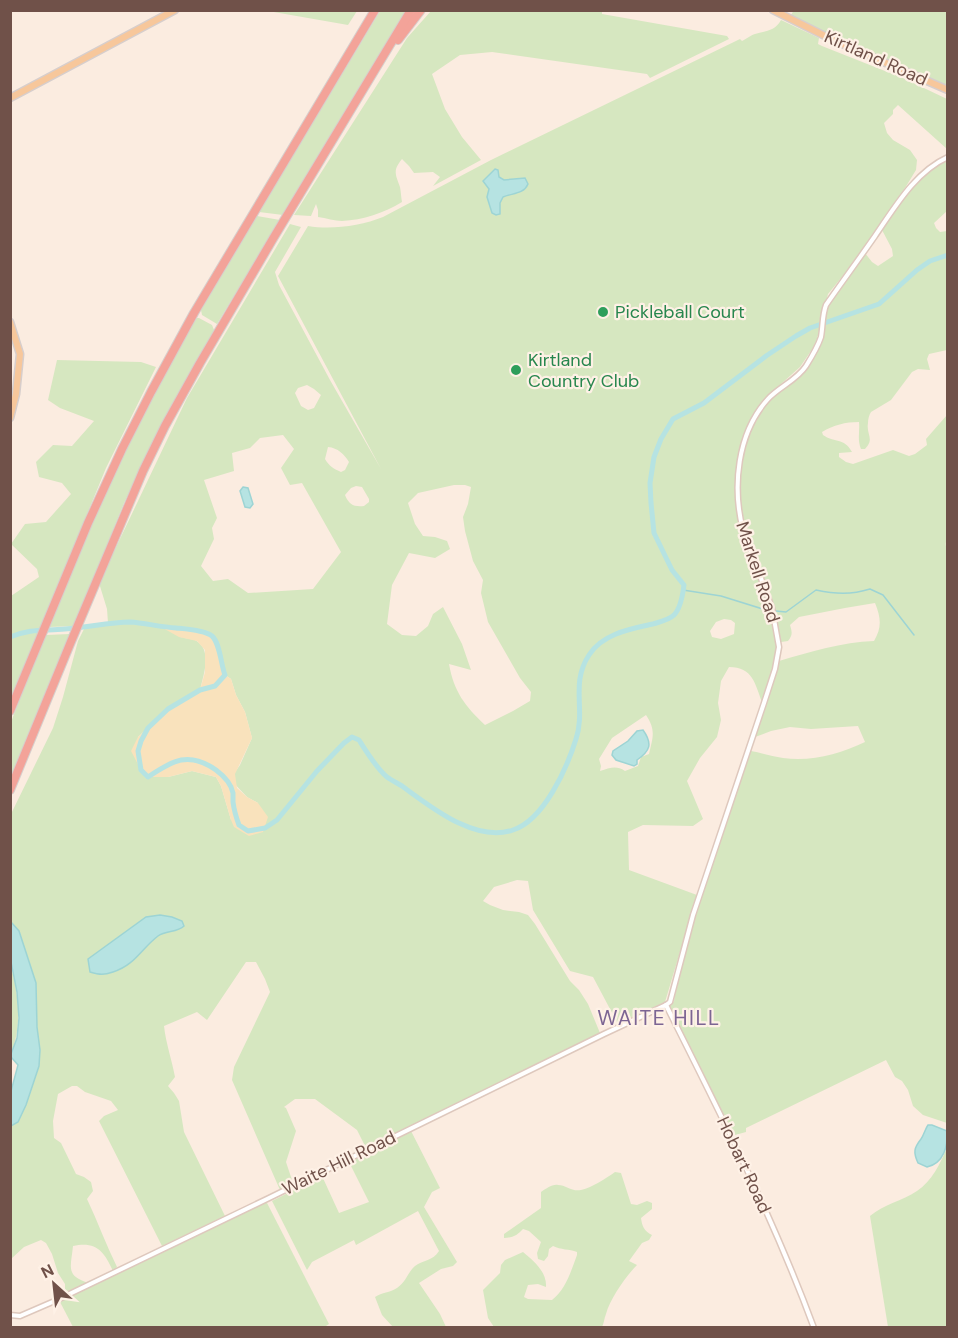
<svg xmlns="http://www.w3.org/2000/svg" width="958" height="1338" viewBox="0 0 958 1338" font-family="'DM Sans',sans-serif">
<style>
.green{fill:#d6e7c0;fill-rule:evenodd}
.sand{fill:#f9e2bc}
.water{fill:#b6e3e2;stroke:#9dd4d4;stroke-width:1.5}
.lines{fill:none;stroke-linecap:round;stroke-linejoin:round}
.stream{stroke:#9dd4d4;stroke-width:1.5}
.river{stroke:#b6e3e2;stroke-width:5}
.minor-casing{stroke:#dec8bd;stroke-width:7}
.major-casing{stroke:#d7cecc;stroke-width:9}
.highway-casing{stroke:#d7cecc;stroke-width:10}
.minor{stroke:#fff;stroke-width:4}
.major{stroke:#f7c79b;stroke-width:6}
.highway{stroke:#f3a399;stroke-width:8}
.leisure-dot{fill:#2e9e5b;stroke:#fef1e6;stroke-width:2}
.labels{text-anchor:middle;stroke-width:4.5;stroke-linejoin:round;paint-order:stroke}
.street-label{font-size:18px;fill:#705149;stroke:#fef1e6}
.leisure-label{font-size:18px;fill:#27864d;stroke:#fef1e6;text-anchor:start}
.quarter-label{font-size:21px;letter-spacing:1.5px;fill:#7c6593;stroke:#fef1e6}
</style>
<rect width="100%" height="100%" fill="#fbece0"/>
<g class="green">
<path d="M794,10L947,11V87L821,32L791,15Z"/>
<path d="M268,11H357L348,25Z"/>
<path d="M380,11H406L283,215L259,212Z"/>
<path d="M431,11H602V14L727,36L729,39L650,78L647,74L492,52L460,55L432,74L445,109L462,137L481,160L433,186L440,177L433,172L414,173L409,166L402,159C392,171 396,175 400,187C401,192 401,197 402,202C384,213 363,220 342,221C335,221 326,218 318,217V210L316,204L311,216L294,215L407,38Z"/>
<path d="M781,20L819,38L818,44L822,46L905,79L947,99V149L898,105L893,110V114L884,123L887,133L893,140L910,150L917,160L916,170L894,206L846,272L828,294L817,339L813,348L800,367L772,392L758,410L744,435L742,442L737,470L736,503L738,517L741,530L770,608L777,648L773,670L762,702C755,684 753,667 729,667L721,681L718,703L721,720L717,737L700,758L687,781L703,819L693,826L643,825L628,832L629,870L697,895L665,1002L618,1024L593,977L570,971L533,910L528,881L517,880L494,887L483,901L490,905L503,910L519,912L528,915L535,924L570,981L579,990L588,1004L600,1033L366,1148L357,1130L315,1099H295L284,1107L286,1108L296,1131L286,1162L293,1183L280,1190L232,1080L234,1067L270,992L265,979L256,962H246L207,1020L197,1012L164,1026C166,1044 172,1060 175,1077L168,1086L174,1093L179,1101L184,1132L225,1216L162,1246L99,1121L104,1116L118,1110L111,1101L85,1092L77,1086H72L58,1094L53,1121L54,1138L61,1143L76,1174L84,1177L91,1182L93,1191L87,1199C98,1222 106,1245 117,1267L113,1271C104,1251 96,1241 73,1246C71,1267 65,1276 89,1283L65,1292V1284L58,1273L52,1254L46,1243L41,1240L24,1247L11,1259V1262V1126L18,1122L40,1050L37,1027L36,983L19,931L11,922V814L53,728L63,697L78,641L85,627L108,623L107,609L99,583L187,398L290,224L301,227L275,272L279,285L330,380L381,469L278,276L308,226C331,230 361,226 383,217L491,160L740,39L742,41C746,39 751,35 755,34C766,31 775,31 781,20ZM307,385L314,389L321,395L314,408L308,410L301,406L295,393L298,388ZM283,435L294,449L281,468L290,485L302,483L341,552L313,589L248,593L228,579L213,581L201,566L214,539L212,528L217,518L204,480L234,471L232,453L250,448L260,438ZM328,447C338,448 344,454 349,462L345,470L341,472C334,469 329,466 325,459ZM454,485H465L471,487L468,504L463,517L465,531L473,561L483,580L481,593L488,622L520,678L531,692L530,701L513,711L485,725C465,706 454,692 449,664L471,670L462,644L443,607L433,614L428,626L416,636L402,635L387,624L392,585L409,553L435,558L450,549L447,541L435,537L423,536L415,524L408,503L418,493ZM356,486L362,487L369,499V502L364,506C354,507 349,505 345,495L351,488ZM724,619L731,620L735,623L734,634L721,639L712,637L710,631L716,622ZM179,637L218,644L222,665L225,675L231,679L236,695L245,712L252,738L240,765L230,779L247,797L258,803L231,820L221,786L216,777L192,771L168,777L138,737L168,709L200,690C203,677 212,652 198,642C194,638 184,638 179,637ZM646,715C656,730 653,737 649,754L641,757L638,766L625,771C616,765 610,768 600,771L601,766L599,759L612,738Z"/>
<path d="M947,160V211L934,223L936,228L940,232L947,231L948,308L946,309L948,314L947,350L929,354L927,359L930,370L918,369L912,372L891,400L871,412C869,415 868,419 868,423C866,435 875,439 865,449H861C857,440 860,431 859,422C845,422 834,425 822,432L823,435C834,443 844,437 852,452L839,453V457L846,462L853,464L893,450L909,456L915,454L927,445L926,439L947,415L948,539C944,543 946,547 948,551L947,1123L923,1115L913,1106L908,1090L902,1081L895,1077L886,1060L746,1128V1132L735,1135L732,1132L669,1007L674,1001L675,995L699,902L751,751C761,753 772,756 783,758C811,762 840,754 865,742L858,726L811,729L790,727L771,731L755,737L779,661C810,652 842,642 874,641C882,627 881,618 875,603L845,608L799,617L790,625C792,632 793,635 788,641L781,642L774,606L745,529L741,510V464L747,440L754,425L766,405L782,388L794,380L808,368L823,337L827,307L865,253L872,262L878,266L893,256L892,249L882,230C900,204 918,173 947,160Z"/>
<path d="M257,216L280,220L217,324L202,315L201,310Z"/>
<path d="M197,318H199L212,325L214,330L155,438L124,503L74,626L49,627C81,548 114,469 154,394C167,369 180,342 197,318Z"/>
<path d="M57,360L141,362L156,367L106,468L11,699V596L39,577L37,569L11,544L25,524L46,522L71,494L62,483L39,477L36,462L53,445L72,446L94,421L60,408L48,400Z"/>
<path d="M70,634L11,780V722L41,645L46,635Z"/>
<path d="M10,962C18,994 23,1022 11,1054Z"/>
<path d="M411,1131L440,1188L432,1192L424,1207L457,1262L453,1266L441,1269L419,1283L440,1314L446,1327H393L382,1315L375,1297C382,1292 390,1293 397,1288C406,1282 408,1272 415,1266C423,1260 433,1261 439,1251L418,1211L356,1245L354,1240L312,1262L307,1270L272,1201L322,1176L339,1213L369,1202L349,1162Z"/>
<path d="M947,1148V1327H888L870,1216C884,1204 902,1201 917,1191C932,1181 940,1164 947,1148Z"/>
<path d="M615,1172L621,1173L631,1204L637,1205L647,1201L652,1203V1209L641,1218C642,1226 644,1231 652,1235L649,1240L642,1243L629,1261L637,1265C626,1276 610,1299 606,1314C604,1319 604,1323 602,1327H494L488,1318L483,1290L500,1273L501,1265L505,1260L523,1252C534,1261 547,1272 546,1287L538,1284L528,1285L524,1297L528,1299L552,1300C566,1289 571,1271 577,1255V1252C569,1249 561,1250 553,1246L549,1249L548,1256L544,1261L538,1259L537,1253L541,1242L529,1231L523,1229C518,1235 512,1238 504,1238V1234L541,1208V1192C546,1189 552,1184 558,1185C566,1185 572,1192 581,1190C593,1187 605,1179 615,1172Z"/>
<path d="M266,1201L329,1324L323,1328L73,1327L59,1300Z"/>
</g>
<path class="sand" d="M161,627L194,630L211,636L218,644L222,665L225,675L231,679L236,695L245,712L252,738L235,774L237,788L247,797L258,803L268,817L263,832L249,836L234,827L231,820L221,786L216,777L192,771L168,777H148L141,770L131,751L138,737L168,709L200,690L205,672V650L197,641L179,637Z"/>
<g class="water">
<path d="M495,169L498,170L499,177L504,180L525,178L528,184C524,194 513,193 503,197L500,203V214L496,215L492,213L487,197L489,189L483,181Z"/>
<path d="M243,487L248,488L253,504L250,508L245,507L240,491Z"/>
<path d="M643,730C653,744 650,751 637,760V764L634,766L616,760L612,755L613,751L628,741L637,731Z"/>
<path d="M160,915L172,917L182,921L184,926C177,933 166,930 158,936C141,949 135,965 113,972C104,975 100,975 90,972L88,959L146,917Z"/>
<path d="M11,922L19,931L36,983L37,1027L40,1050L39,1066L26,1105L18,1122L11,1126V1091L18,1065L11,1057V1054L17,1038L19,1018L17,992L11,962Z"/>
<path d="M928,1125H932L947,1131C948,1146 944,1163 927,1167L918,1163C913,1152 914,1148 921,1139C924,1135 925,1129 928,1125Z"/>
</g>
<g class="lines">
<path class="stream" d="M683,590L721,596L766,610L786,612L816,590C835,594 851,595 870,589L883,595L914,635"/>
<path class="river" d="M10,637C32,628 43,631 65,629C87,628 108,622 130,622C145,623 160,627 176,628C186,629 204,630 212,636C220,643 221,665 225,675L215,686L200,690L168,709L148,728L141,741L138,751L141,770L148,777C173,760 189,751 216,770C224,776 231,783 233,793C233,796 233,799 233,802C234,810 236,817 239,825L248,831L265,828L277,820L317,771L344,743L352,737L359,740C366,751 377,769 387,777C391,780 397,783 402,786C431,807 475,843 513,830C544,820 567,768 576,739C586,709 570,684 589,655C602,634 630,629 653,624C659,622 669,620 674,615C680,609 683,593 684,585L672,570L654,533L651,503L650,483L654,457L661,439L673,419L704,403L766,356L796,336L810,328L879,304L917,270L930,261L948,255"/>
<g class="minor-casing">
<g id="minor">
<path d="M666,1005L670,1002L693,915L764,703L775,669L779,647L772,608L743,530C732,487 737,433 768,399C779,387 797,380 806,366C811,358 818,346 821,337C823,326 822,316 826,305C842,282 859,259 875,236C895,207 915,172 948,157"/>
<path d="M666,1005C719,1111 773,1217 814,1328"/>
<path d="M10,1315L20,1316L57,1300L267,1199L604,1034L666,1005"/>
</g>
</g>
<g class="major-casing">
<g id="major">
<path d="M773,10L831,39L948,90"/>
<path d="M10,98L175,10"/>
<path d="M10,322L20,354L16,394L10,418"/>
</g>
</g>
<g class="highway-casing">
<g id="highway">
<path d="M398,40L421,10"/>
<path d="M10,711L88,523L122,449L151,392L194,313L375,10"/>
<path d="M10,790L70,644L143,471L165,426L200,363L274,237L411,10"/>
</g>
</g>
<use href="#minor" class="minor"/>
<use href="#major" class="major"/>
<use href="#highway" class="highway"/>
</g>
<g class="leisure-dot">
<circle cx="603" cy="312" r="6"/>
<circle cx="516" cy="370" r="6"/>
</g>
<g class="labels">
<g class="street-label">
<text transform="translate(876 58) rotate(24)" y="6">Kirtland Road</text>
<text transform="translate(758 572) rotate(72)" y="6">Markell Road</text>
<text transform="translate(339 1163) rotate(-26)" y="6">Waite Hill Road</text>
<text transform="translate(744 1165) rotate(65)" y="6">Hobart Road</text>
</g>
<g class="leisure-label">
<text x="615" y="318">Pickleball Court</text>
<text x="528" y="366">Kirtland<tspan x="528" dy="21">Country Club</tspan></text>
</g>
<g class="quarter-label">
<text x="659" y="1025">WAITE HILL</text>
</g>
</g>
<rect width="958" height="1338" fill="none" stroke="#705149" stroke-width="24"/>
<g transform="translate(54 1284) rotate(333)" stroke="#fef1e6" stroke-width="4.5" paint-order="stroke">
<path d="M0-4.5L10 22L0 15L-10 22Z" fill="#705149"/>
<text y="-9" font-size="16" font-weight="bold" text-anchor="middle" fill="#705149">N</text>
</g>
</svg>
